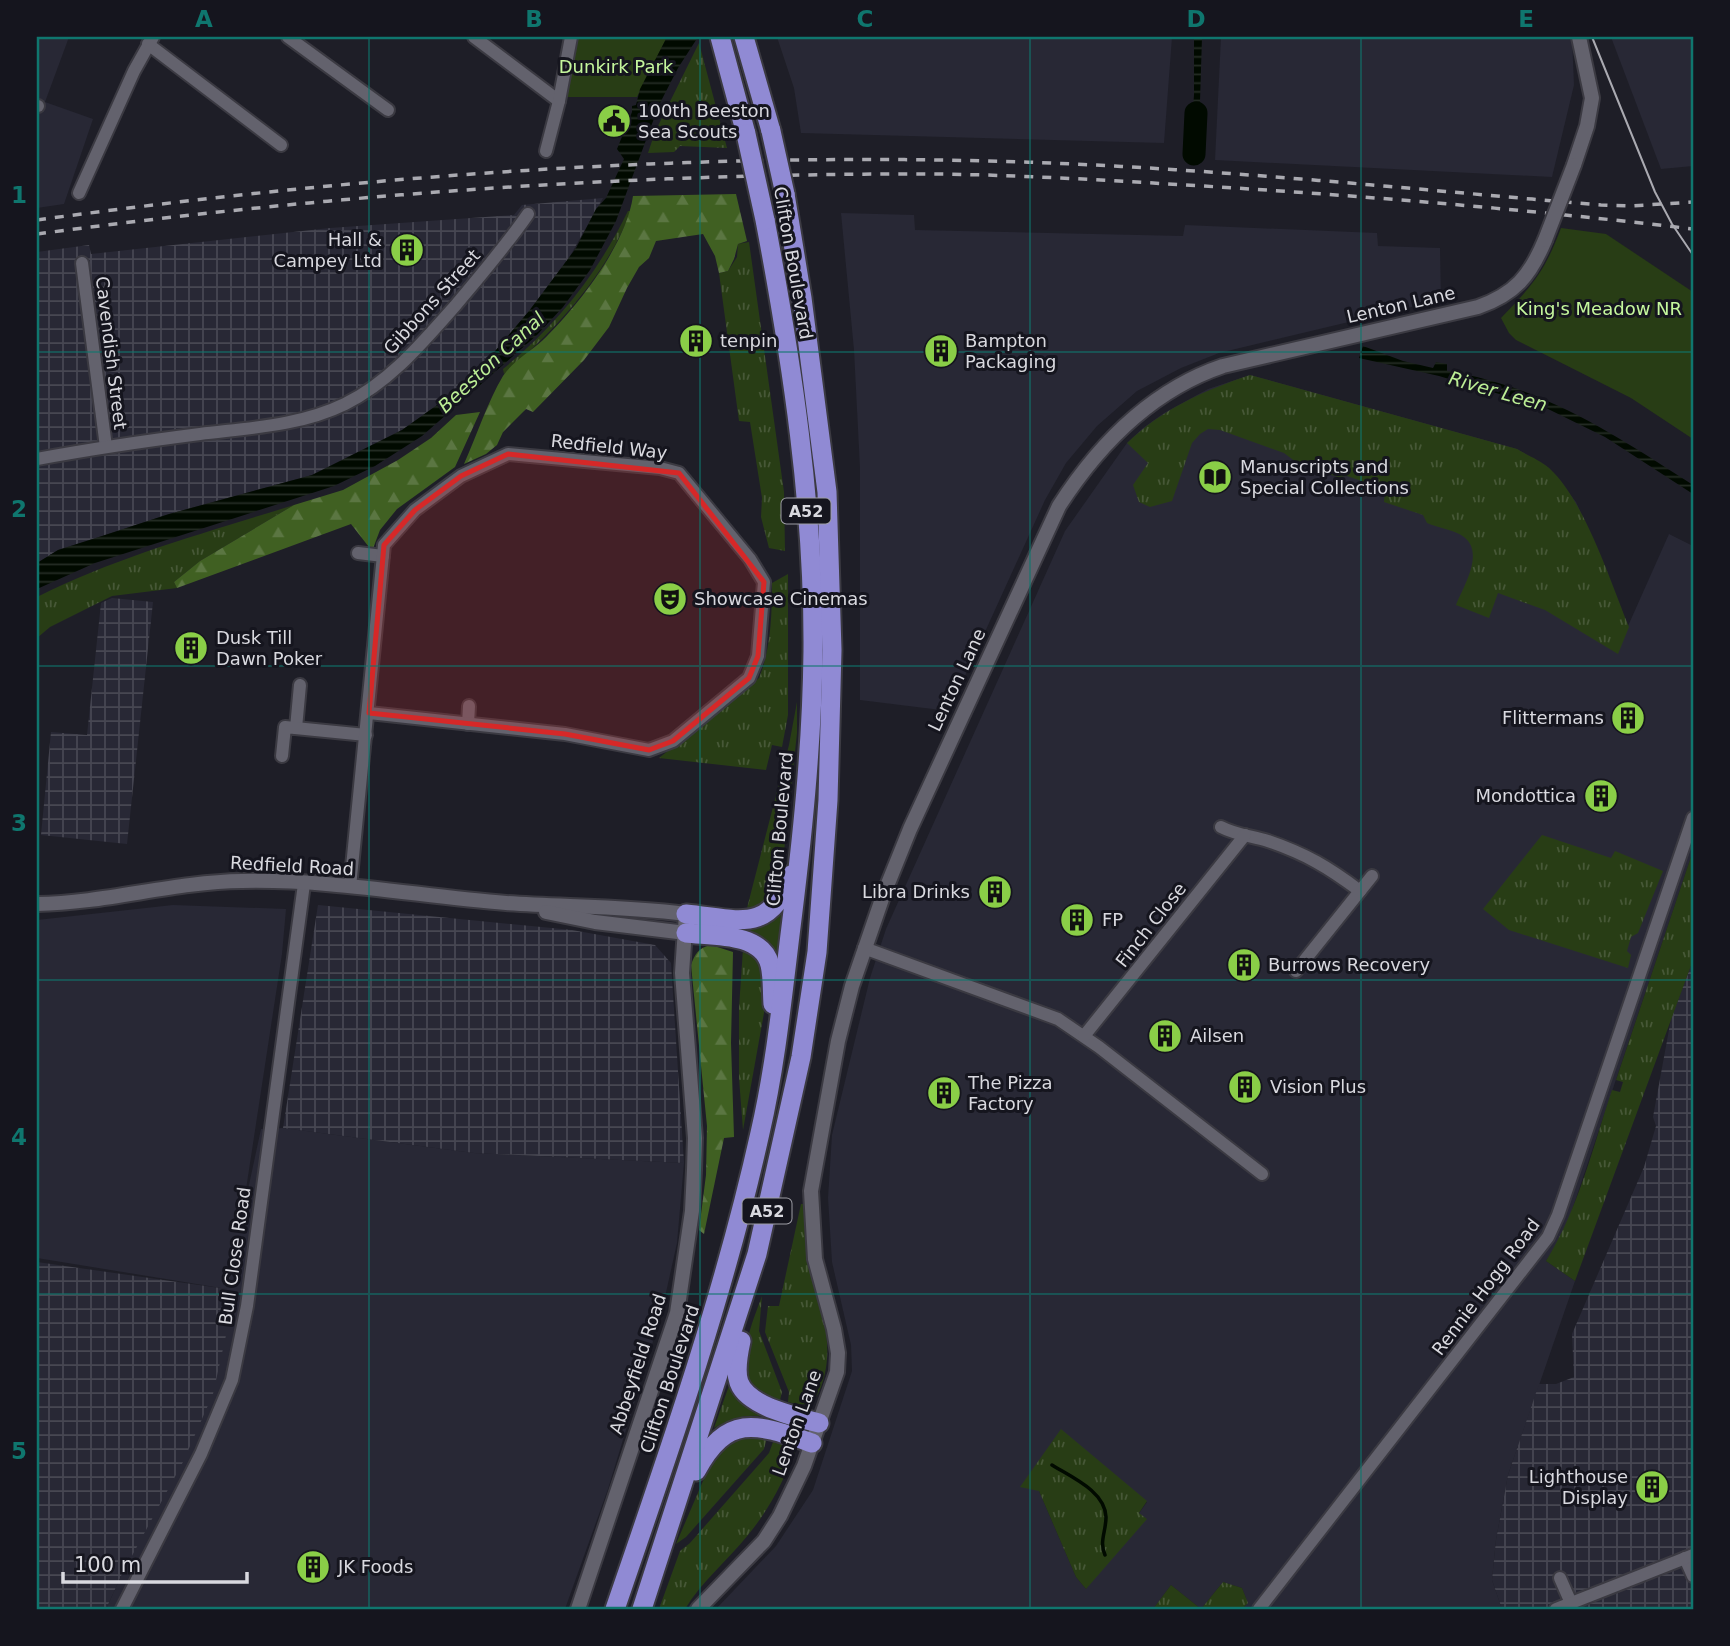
<svg xmlns="http://www.w3.org/2000/svg" width="1730" height="1646" viewBox="0 0 1730 1646" font-family="'DejaVu Sans',sans-serif">
<style>
.built{fill:#282835;fill-rule:evenodd}
.industrial{fill:url(#industrial-grid)}
.grass{fill:url(#grass-tufts)}
.forest{fill:url(#forest-firs)}
.park{fill:#283d15}
.water{fill:url(#water-rules)}
.lines{fill:none;stroke-linecap:round;stroke-linejoin:round}
.stream{stroke:#010a00;stroke-width:3.5}
.river{stroke:#010a00;stroke-width:23}
.minor-casing{stroke:#3b3a42;stroke-width:16}
.tertiary-casing{stroke:#3b3a42;stroke-width:18}
.trunk-casing{stroke:#3b3a42;stroke-width:23}
.minor{stroke:#63626d;stroke-width:12}
.tertiary{stroke:#63626d;stroke-width:14}
.trunk{stroke:#908ad4;stroke-width:19}
.tram{stroke:#aaaab1;stroke-width:2}
.rail{stroke:#aaaab1;stroke-width:3.5;stroke-dasharray:9 9;stroke-linecap:butt}
.tertiary-bridge-casing{stroke:#3b3a42;stroke-width:18;stroke-linecap:butt}
.trunk-bridge-casing{stroke:#3b3a42;stroke-width:23;stroke-linecap:butt}
.tertiary-bridge{stroke:#63626d;stroke-width:14}
.trunk-bridge{stroke:#908ad4;stroke-width:19}
.marked{fill:#d62828;fill-opacity:0.2;stroke:#d62828;stroke-width:5;stroke-linejoin:round}
.grid{fill:none;stroke:#0f766e;stroke-width:2;stroke-opacity:0.55}
.labels{text-anchor:middle;stroke-width:6;stroke-linejoin:round;paint-order:stroke}
.shield{fill:#15151e;stroke:#9e9ea5;stroke-width:2}
.shield-label{font-size:16px;font-weight:bold;fill:#d9d9df}
.park-label{font-size:18px;fill:#c5f79d;stroke:#15151e}
.poi-label{font-size:18px;fill:#d9d9df;stroke:#15151e;text-anchor:start}
.street-label{font-size:18px;fill:#d9d9df;stroke:#15151e}
.water-label{font-size:19px;font-style:italic;fill:#bcee95;stroke:#15151e}
.neatline{fill:none;stroke:#0f766e;stroke-width:2.5}
.grid-label{font-size:23px;text-anchor:middle;font-weight:bold;fill:#0f766e}
</style>
<defs>
<pattern id="industrial-grid" width="8" height="8" patternUnits="userSpaceOnUse" patternTransform="scale(1.75)"><rect width="8" height="8" fill="#282835"/><path d="M0 4h8M4 0v8" fill="none" stroke="#474752"/></pattern>
<pattern id="grass-tufts" width="24" height="20" patternUnits="userSpaceOnUse" patternTransform="scale(1.75)"><rect width="24" height="20" fill="#283d15"/><path d="M3 7l-1-3M5 7V3M7 7l1-3M15 17l-1-3M17 17v-4M19 17l1-3" fill="none" stroke="#475837"/></pattern>
<pattern id="forest-firs" width="22" height="20" patternUnits="userSpaceOnUse" patternTransform="scale(1.75)"><rect width="22" height="20" fill="#406022"/><path d="M5 1l3.5 6h-7zM16 11l3.5 6h-7z" fill="#5b7642"/></pattern>
<pattern id="water-rules" width="6" height="5" patternUnits="userSpaceOnUse" patternTransform="scale(1.75)"><rect width="6" height="5" fill="#010a00"/><path d="M0 2.5h6" fill="none" stroke="#252d25"/></pattern>
</defs>
<rect width="100%" height="100%" fill="#1e1e27"/>
<g class="built">
<path d="M37,37H69L45,102L93,119L64,204L37,208Z"/>
<path d="M777,37H1172L1164,143L801,133L794,88Z"/>
<path d="M1221,37H1572L1574,85L1552,177L1215,160Z"/>
<path d="M1611,37H1693V166L1661,169Z"/>
<path d="M841,213L914,215L915,230L1183,236L1185,225L1377,233L1378,246L1440,248L1441,300L1219,353L1181,368L1137,391L1097,426L1066,463L1045,500L949,711L860,700V468L854,350Z"/>
<path d="M1250,375L1517,449L1549,468L1576,502L1602,560L1628,626L1669,534L1693,546V851L1570,1216L1561,1238L1546,1261L1575,1281L1508,1475L1496,1540L1492,1580L1502,1609H1242L1248,1603L1242,1588L1223,1582L1201,1609L1171,1585L1153,1609H716L776,1546L813,1490L852,1371L851,1345L832,1262L828,1198L832,1135L870,978L886,929L1065,531L1127,443L1143,428L1164,413L1208,389ZM1039,1491L1147,1502L1086,1589L1076,1577Z"/>
<path d="M173,905L286,909L282,954L241,1222L261,1129L283,1128L474,1153L684,1163L677,1243L661,1315L608,1489L565,1609H106L121,1576L227,1289L37,1258V920Z"/>
</g>
<g class="industrial">
<path d="M603,198L566,263L529,311L468,383L402,430L312,475L169,514L102,536L58,550L37,563V252L89,245L91,254L330,228L514,215L522,205Z"/>
<path d="M112,598L153,602L127,844L41,835L51,732L87,735L101,603Z"/>
<path d="M318,905L572,930L655,945L671,963L684,1163L474,1153L283,1128Z"/>
<path d="M1693,960V1609H1502L1492,1580L1496,1540L1508,1475L1539,1384H1556L1574,1377L1572,1334L1644,1167L1656,1126L1653,1117L1671,1019Z"/>
<path d="M37,1262L227,1289L234,1299L213,1394L183,1462L121,1576L106,1609H37Z"/>
</g>
<g class="grass">
<path d="M699,43L727,148L680,146L674,152L648,153L655,132Z"/>
<path d="M628,211H631C605,277 557,328 504,374L503,369C557,325 598,273 628,211Z"/>
<path d="M749,242L784,492L785,551L769,548L761,517L762,498L750,422L739,421L719,273L728,271L737,257L738,244Z"/>
<path d="M1250,375L1517,449C1527,455 1540,460 1549,468C1584,499 1611,583 1629,627L1618,654L1545,610L1498,593L1489,618L1456,605C1463,587 1485,553 1464,537C1455,530 1438,528 1427,523L1423,515L1384,502L1385,489L1347,476L1338,477L1316,470L1296,462L1284,453L1220,430L1208,429L1200,434L1192,443L1172,501L1150,507L1139,502L1133,485L1148,463L1127,443C1164,408 1203,391 1250,375Z"/>
<path d="M294,505L200,561L174,582L177,588L112,596L50,627L37,638V598L39,596C119,556 208,532 294,505Z"/>
<path d="M788,574V715L782,747L772,745L766,770L659,758L759,678C771,649 772,614 772,583Z"/>
<path d="M797,702V733L782,870C776,891 768,904 746,912L789,745Z"/>
<path d="M1542,835L1611,858L1615,851L1663,871L1638,933L1631,937L1627,951L1631,955L1628,968L1509,930L1483,909Z"/>
<path d="M1693,851V960L1575,1281L1546,1261C1578,1210 1593,1147 1612,1090L1620,1092L1623,1082L1616,1080Z"/>
<path d="M787,903L779,958L761,938L745,932V925Z"/>
<path d="M743,949L759,958L769,985L743,1130L739,1078V1008Z"/>
<path d="M801,1204H809C808,1220 806,1238 809,1254C816,1301 838,1340 821,1387C814,1405 806,1407 788,1402L789,1392L765,1332L768,1306H779Z"/>
<path d="M762,1296L759,1331L782,1392L780,1400C773,1398 764,1396 759,1393C729,1375 753,1321 762,1296Z"/>
<path d="M731,1380L773,1419C750,1412 735,1417 714,1428Z"/>
<path d="M1061,1429L1147,1501L1139,1513L1147,1519L1086,1589L1076,1577L1039,1491L1020,1487Z"/>
<path d="M733,1434L767,1437L764,1449L686,1537L676,1544L715,1453Z"/>
<path d="M776,1434L795,1444L796,1450C783,1482 770,1508 748,1535C727,1561 703,1580 685,1609H659L680,1551L690,1543L769,1453Z"/>
<path d="M1223,1582L1242,1588L1248,1603L1242,1609H1153L1171,1585L1201,1609Z"/>
</g>
<g class="forest">
<path d="M736,194L747,241L738,244L734,259L728,271L719,273L715,256L703,234L656,241L649,258L639,267L627,288L609,327L584,360L533,412L526,409L503,432L497,445L486,454L464,464C476,437 488,401 503,376C512,362 531,351 543,340C578,306 626,245 633,196Z"/>
<path d="M480,412L455,467L397,509L380,530L372,551L351,524L177,588L174,582L200,561L294,505L343,490L398,460L431,438L456,415Z"/>
<path d="M711,945L733,952L731,1043L734,1137L724,1138L704,1234L699,1230L706,1175L707,1126L691,965C695,954 698,948 711,945Z"/>
</g>
<g class="park">
<path d="M575,37H667L637,97H565Z"/>
<path d="M1561,228L1606,234L1693,292V439L1631,398L1516,340L1509,333L1501,318C1533,285 1545,271 1561,228Z"/>
</g>
<g class="water">
<path d="M667,37H698L678,68L659,105L616,221L590,270L563,307L537,335L422,436L375,466L334,486L95,563L37,589V563L58,550L102,536L169,514L312,475L402,430L468,383L529,311L576,248L596,209L606,198L624,159L617,149L632,112V106L636,105L640,89Z"/>
<path d="M1194,37H1202L1200,101L1203,144L1190,143L1194,95Z"/>
<path d="M1363,346L1403,361L1433,368L1436,362L1447,364V371C1544,387 1612,433 1693,485V494L1605,437L1546,408L1439,376L1359,358Z"/>
</g>
<g class="lines">
<path class="stream" d="M1052,1465C1071,1477 1105,1491 1106,1517C1106,1532 1099,1541 1105,1555"/>
<path class="river" d="M1194,154L1196,113"/>
<g class="minor-casing">
<g id="minor">
<path d="M288,37L388,110"/>
<path d="M474,37L559,101"/>
<path d="M148,44L281,145"/>
<path d="M37,106H38"/>
<path d="M546,151L559,101L571,37"/>
<path d="M79,193L134,71L153,37"/>
<path d="M82,263L106,447"/>
<path d="M37,459C91,449 145,441 200,434C248,428 300,426 345,404C390,382 422,343 455,306C480,276 506,246 528,214"/>
<path d="M358,553L383,556"/>
<path d="M468,724L469,706"/>
<path d="M296,728L300,685"/>
<path d="M282,756L285,727L366,735"/>
<path d="M1221,827C1236,835 1252,836 1268,841C1306,854 1328,867 1360,891"/>
<path d="M350,887L384,545L415,510L461,476L508,454L660,468L679,473L750,559L764,582L758,656L749,678L673,741L649,750L565,734L369,713"/>
<path d="M864,948L1058,1019L1099,1047L1262,1174"/>
<path d="M1296,971L1372,876"/>
<path d="M1084,1036L1245,835"/>
<path d="M1685,1558L1693,1576"/>
<path d="M1560,1578L1571,1603"/>
<path d="M122,1609L201,1454L232,1380L247,1306L304,884"/>
<path d="M1259,1609L1548,1237L1558,1215L1693,818"/>
<path d="M1556,1609L1693,1555"/>
</g>
</g>
<g class="tertiary-casing">
<g id="tertiary">
<path d="M1574,165L1587,126L1592,98L1579,37"/>
<path d="M37,904C106,903 173,882 242,881C330,879 419,896 506,903C566,907 626,906 686,914L682,973L695,1138L694,1170L692,1211L677,1313L578,1609"/>
<path d="M546,912L595,922L686,933"/>
<path d="M698,1609L764,1541L780,1516L804,1466L837,1372L838,1353L834,1329L815,1259L811,1191L838,1041L852,986L883,896L910,829L1059,506C1099,444 1152,390 1223,366L1478,307C1515,294 1530,276 1545,240"/>
</g>
</g>
<g class="trunk-casing">
<g id="trunk">
<path d="M720,37L746,134"/>
<path d="M744,37L771,131"/>
<path d="M686,914C737,919 770,935 791,875"/>
<path d="M686,933C712,936 762,932 770,965C773,977 772,991 773,1004"/>
<path d="M741,1341C733,1378 734,1392 770,1408C786,1414 802,1419 819,1423"/>
<path d="M696,1471C728,1412 757,1424 812,1443"/>
<path d="M615,1609C669,1452 724,1295 760,1133C775,1068 782,1001 790,935C802,841 812,747 813,651C814,507 792,362 765,220"/>
<path d="M642,1609L757,1254L801,1057L817,952L828,800L832,650L827,492L802,298L785,194"/>
</g>
</g>
<use href="#minor" class="minor"/>
<use href="#tertiary" class="tertiary"/>
<use href="#trunk" class="trunk"/>
<path class="tram" d="M1592,37L1655,192L1672,224L1693,255"/>
<g class="rail">
<path d="M37,220C351,177 670,153 988,161C1193,166 1397,188 1601,205L1631,206L1693,202"/>
<path d="M37,234C335,194 635,173 936,174C1019,175 1103,180 1186,185C1356,195 1524,209 1693,229"/>
</g>
<g class="tertiary-bridge-casing">
<path id="tertiary-bridge" d="M1545,240L1574,165"/>
</g>
<g class="trunk-bridge-casing">
<g id="trunk-bridge">
<path d="M771,131L785,194"/>
<path d="M746,134L765,220"/>
</g>
</g>
<use href="#tertiary-bridge" class="tertiary-bridge"/>
<use href="#trunk-bridge" class="trunk-bridge"/>
</g>
<path class="marked" d="M508,454L679,473L764,582L758,656L749,678L673,741L649,750L565,734L369,713L384,545L415,510L461,476Z"/>
<path class="grid" d="M369,37V1609M700,37V1609M1030,37V1609M1361,37V1609M37,352H1693M37,666H1693M37,980H1693M37,1294H1693"/>
<defs>
<g id="civic-disc" transform="scale(1.75)"><circle r="9.5" fill="#8ace47" stroke="#15151e"/><path d="M-.6-6.5H3V-4.5H.6V-3L4-1V1h2V6H-6V1h2V-1L-.6-3ZM-1.2 2.5V6h2.4V2.5Z" fill="#111"/></g>
<g id="building-disc" transform="scale(1.75)"><circle r="9.5" fill="#8ace47" stroke="#15151e"/><path d="M-4-6H4V6H1V3H-1V6H-4ZM-2.5-4.3h1.7v1.8h-1.7ZM.8-4.3h1.7v1.8H.8ZM-2.5-1h1.7V.8h-1.7ZM.8-1h1.7V.8H.8Z" fill="#111"/></g>
<g id="library-disc" transform="scale(1.75)"><circle r="9.5" fill="#8ace47" stroke="#15151e"/><path d="M-6-4Q-3-5.5-.7-3.5V5Q-3 3-6 4ZM6-4Q3-5.5 .7-3.5V5Q3 3 6 4Z" fill="#111"/></g>
<g id="theatre-disc" transform="scale(1.75)"><circle r="9.5" fill="#8ace47" stroke="#15151e"/><path d="M-5-5.5Q0-4 5-5.5V0Q5 5 0 6Q-5 5-5 0ZM-3.3-2.5H-1v1.5H-3.3ZM1-2.5H3.3v1.5H1ZM-2.8 1Q0 5.5 2.8 1Z" fill="#111"/></g>
</defs>
<g fill-rule="evenodd">
<use href="#civic-disc" x="614" y="121"/>
<use href="#building-disc" x="407" y="250"/>
<use href="#building-disc" x="696" y="341"/>
<use href="#building-disc" x="941" y="351"/>
<use href="#library-disc" x="1215" y="477"/>
<use href="#theatre-disc" x="670" y="599"/>
<use href="#building-disc" x="191" y="648"/>
<use href="#building-disc" x="1628" y="718"/>
<use href="#building-disc" x="1601" y="796"/>
<use href="#building-disc" x="995" y="892"/>
<use href="#building-disc" x="1077" y="920"/>
<use href="#building-disc" x="1244" y="965"/>
<use href="#building-disc" x="1165" y="1036"/>
<use href="#building-disc" x="1245" y="1087"/>
<use href="#building-disc" x="944" y="1093"/>
<use href="#building-disc" x="1652" y="1487"/>
<use href="#building-disc" x="313" y="1567"/>
</g>
<g class="labels">
<g class="shield">
<rect x="781.5" y="498.5" width="49" height="25" rx="5"/>
<rect x="742.5" y="1198.5" width="49" height="25" rx="5"/>
</g>
<g class="shield-label">
<text x="806" y="517">A52</text>
<text x="767" y="1217">A52</text>
</g>
<g class="park-label">
<text x="616" y="73">Dunkirk Park</text>
<text x="1599" y="315">King's Meadow NR</text>
</g>
<g class="poi-label">
<text x="638" y="117">100th Beeston<tspan x="638" dy="21">Sea Scouts</tspan></text>
<text x="382" y="246" text-anchor="end">Hall &amp;<tspan x="382" dy="21">Campey Ltd</tspan></text>
<text x="720" y="347">tenpin</text>
<text x="965" y="347">Bampton<tspan x="965" dy="21">Packaging</tspan></text>
<text x="1240" y="473">Manuscripts and<tspan x="1240" dy="21">Special Collections</tspan></text>
<text x="694" y="605">Showcase Cinemas</text>
<text x="216" y="644">Dusk Till<tspan x="216" dy="21">Dawn Poker</tspan></text>
<text x="1604" y="724" text-anchor="end">Flittermans</text>
<text x="1576" y="802" text-anchor="end">Mondottica</text>
<text x="970" y="898" text-anchor="end">Libra Drinks</text>
<text x="1102" y="926">FP</text>
<text x="1268" y="971">Burrows Recovery</text>
<text x="1190" y="1042">Ailsen</text>
<text x="968" y="1089">The Pizza<tspan x="968" dy="21">Factory</tspan></text>
<text x="1270" y="1093">Vision Plus</text>
<text x="1628" y="1483" text-anchor="end">Lighthouse<tspan x="1628" dy="21">Display</tspan></text>
<text x="338" y="1573">JK Foods</text>
</g>
<g class="street-label">
<text transform="translate(793 263) rotate(80)" y="6">Clifton Boulevard</text>
<text transform="translate(432 302) rotate(-48)" y="6">Gibbons Street</text>
<text transform="translate(1401 305) rotate(-13)" y="6">Lenton Lane</text>
<text transform="translate(111 353) rotate(83)" y="6">Cavendish Street</text>
<text transform="translate(609 447) rotate(6)" y="6">Redfield Way</text>
<text transform="translate(957 680) rotate(-65)" y="6">Lenton Lane</text>
<text transform="translate(780 829) rotate(-85)" y="6">Clifton Boulevard</text>
<text transform="translate(292 866) rotate(3)" y="6">Redfield Road</text>
<text transform="translate(1151 925) rotate(-52)" y="6">Finch Close</text>
<text transform="translate(235 1256) rotate(-82)" y="6">Bull Close Road</text>
<text transform="translate(1486 1287) rotate(-53)" y="6">Rennie Hogg Road</text>
<text transform="translate(638 1364) rotate(-72)" y="6">Abbeyfield Road</text>
<text transform="translate(670 1379) rotate(-72)" y="6">Clifton Boulevard</text>
<text transform="translate(797 1423) rotate(-70)" y="6">Lenton Lane</text>
</g>
<g class="water-label">
<text transform="translate(491 362) rotate(-43)" y="7">Beeston Canal</text>
<text transform="translate(1498 391) rotate(16)" y="7">River Leen</text>
</g>
</g>
<rect width="1730" height="1646" fill="none" stroke="#15151e" stroke-width="77"/>
<path d="M63 1572v10h184v-10" fill="none" stroke="#d9d9df" stroke-width="3.5"/>
<text x="74" y="1572" font-size="21" fill="#d9d9df" stroke="#15151e" stroke-width="5" paint-order="stroke">100 m</text>
<rect x="38" y="38" width="1654" height="1570" class="neatline"/>
<g class="grid-label">
<text x="204" y="27">A</text>
<text x="534" y="27">B</text>
<text x="865" y="27">C</text>
<text x="1196" y="27">D</text>
<text x="1526" y="27">E</text>
<text x="19" y="203">1</text>
<text x="19" y="517">2</text>
<text x="19" y="831">3</text>
<text x="19" y="1145">4</text>
<text x="19" y="1459">5</text>
</g>
</svg>
